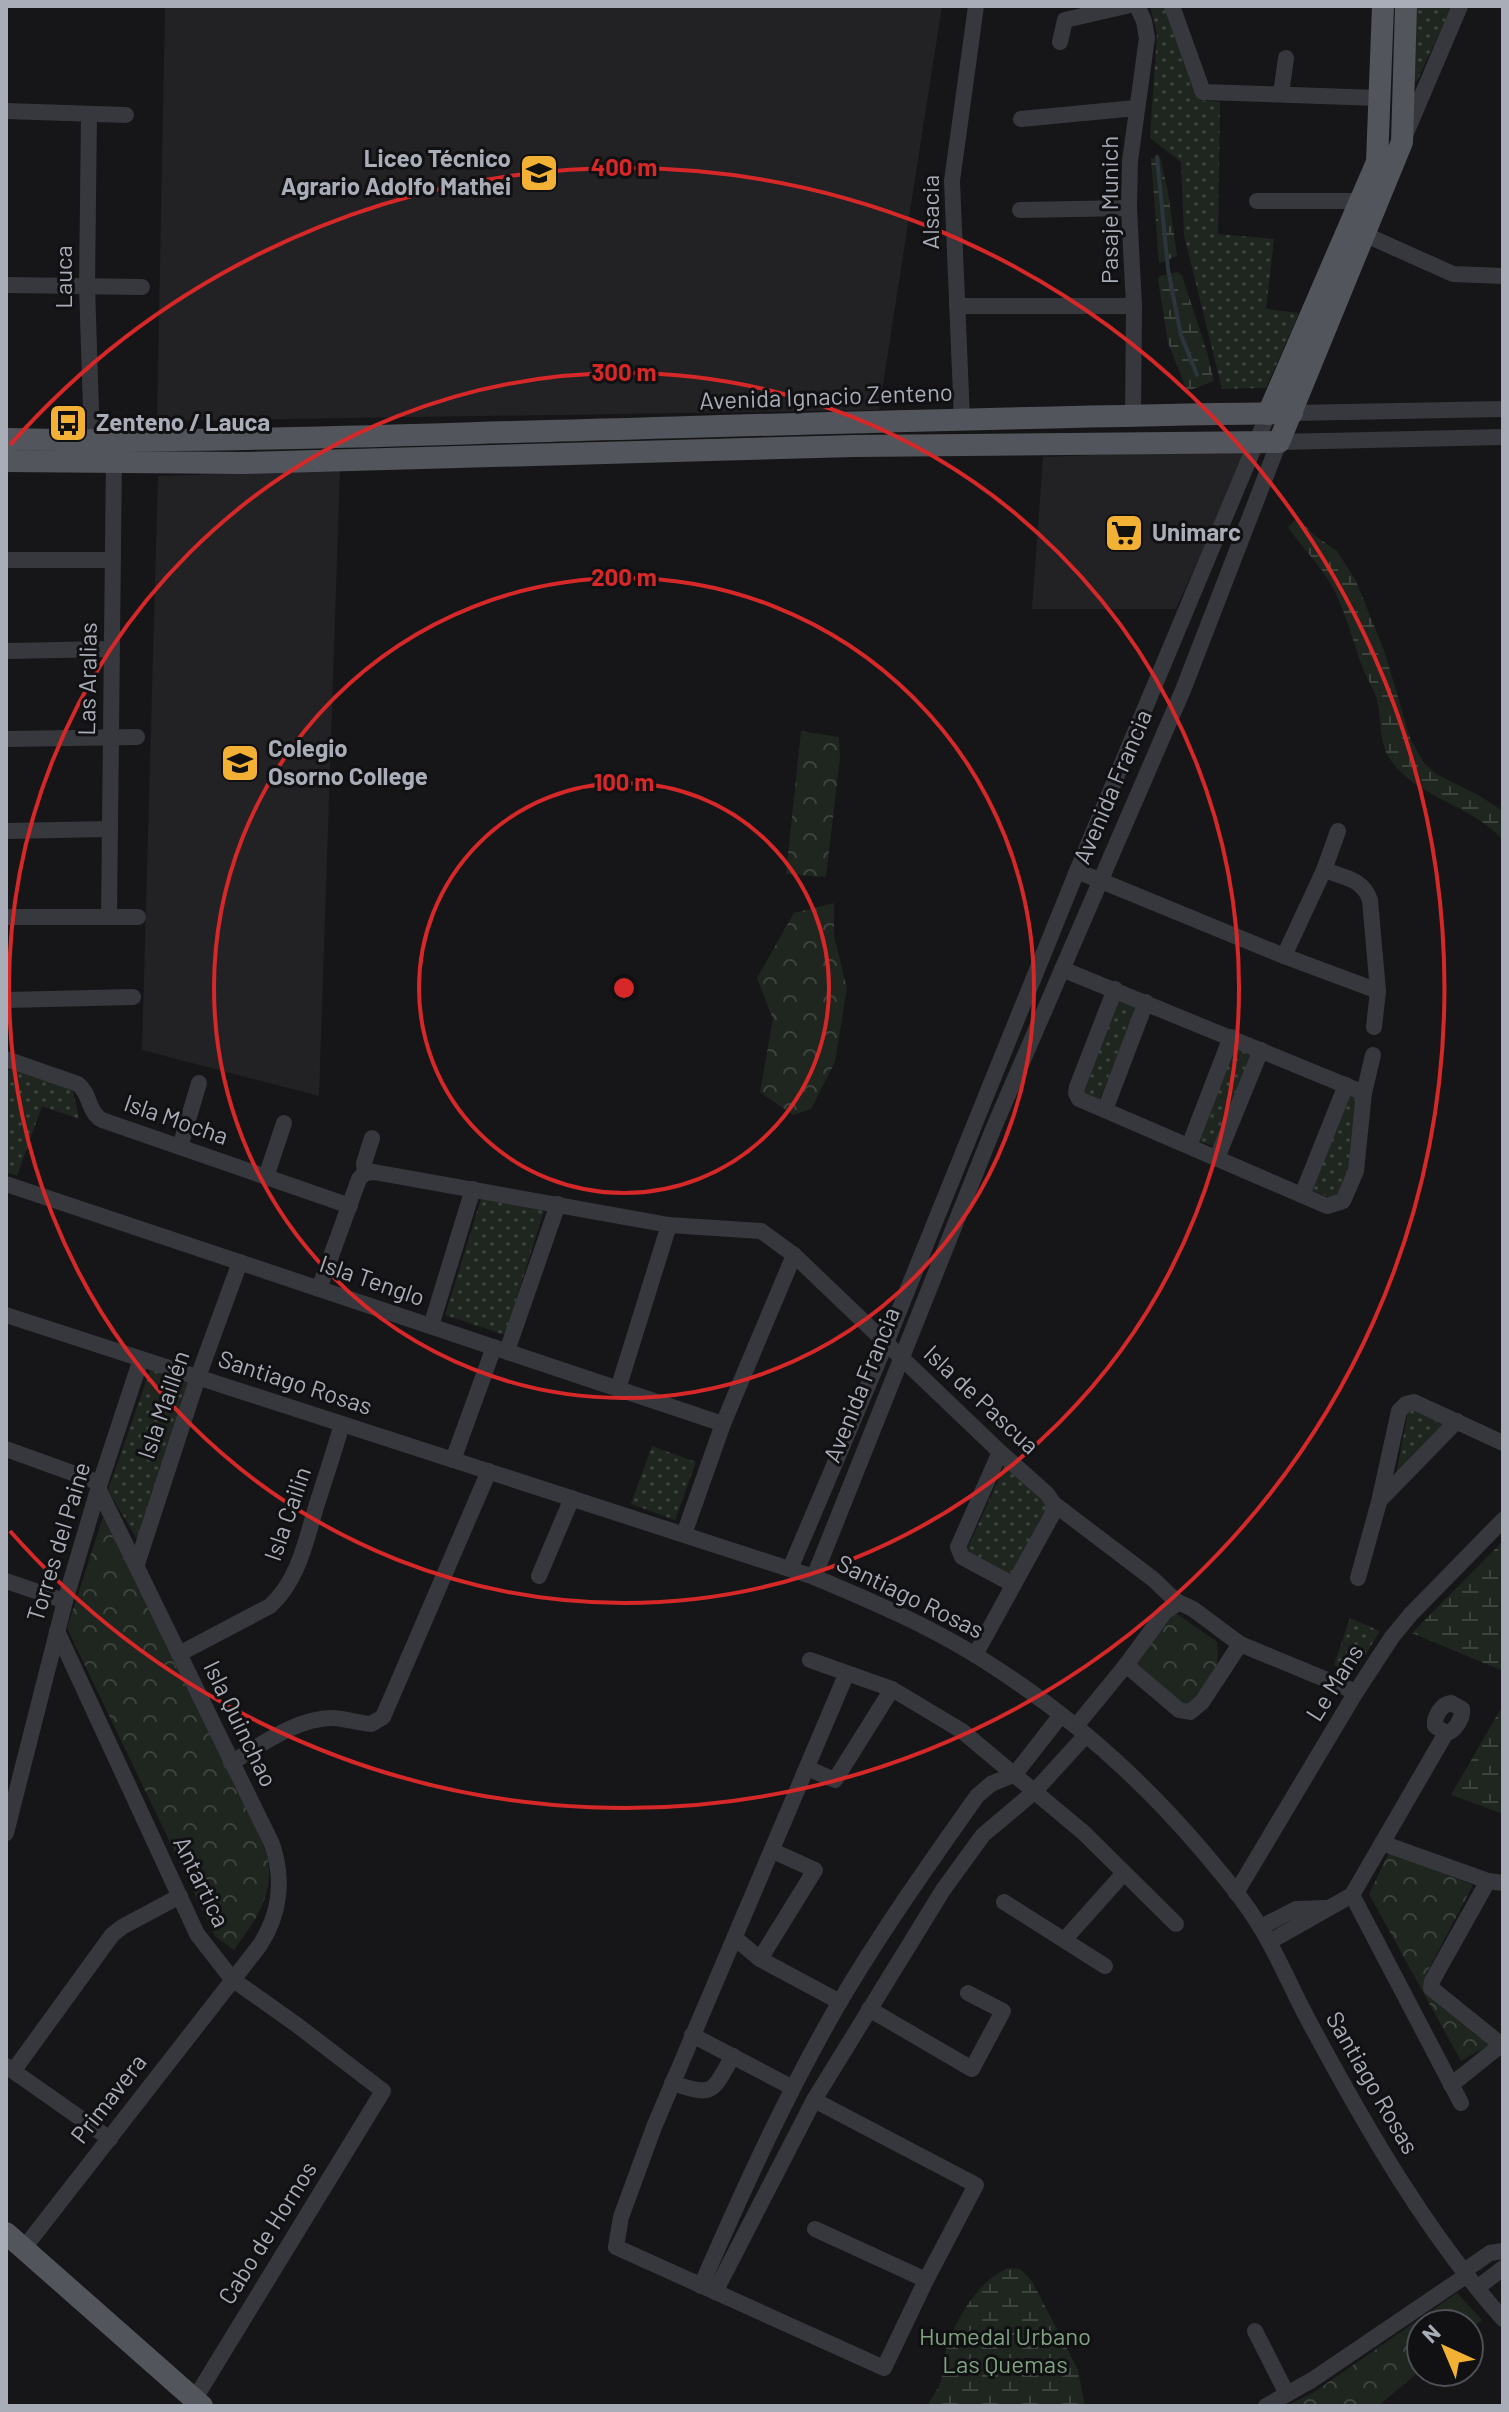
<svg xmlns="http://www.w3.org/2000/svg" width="1509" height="2412" viewBox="0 0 1509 2412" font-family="Barlow,sans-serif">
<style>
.built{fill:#222225}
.grass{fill:url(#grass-dots)}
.forest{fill:url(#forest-crowns)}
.wetland{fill:url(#wetland-marsh)}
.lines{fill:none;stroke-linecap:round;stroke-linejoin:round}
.stream{stroke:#2c353c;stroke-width:4}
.minor{stroke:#37383d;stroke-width:16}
.major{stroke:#53555c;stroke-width:22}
.ring{fill:none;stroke:#d62828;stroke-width:4}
.labels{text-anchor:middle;stroke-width:6;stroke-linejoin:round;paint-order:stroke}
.poi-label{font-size:24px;font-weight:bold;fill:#a8adb8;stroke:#111113;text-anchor:start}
.street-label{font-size:24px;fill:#a8adb8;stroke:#111113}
.park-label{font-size:24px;fill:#7fa381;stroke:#111113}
.centre{fill:#d62828;stroke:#111113;stroke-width:4}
.ring-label{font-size:24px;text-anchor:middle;font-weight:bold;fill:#d62828;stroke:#111113;stroke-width:6;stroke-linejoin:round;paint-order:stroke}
</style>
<defs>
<pattern id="grass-dots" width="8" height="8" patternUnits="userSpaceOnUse" patternTransform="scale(2)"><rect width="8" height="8" fill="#1e261f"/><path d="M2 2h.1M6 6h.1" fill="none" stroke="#3c433d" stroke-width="1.8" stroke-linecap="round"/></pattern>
<pattern id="forest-crowns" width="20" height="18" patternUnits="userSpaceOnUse" patternTransform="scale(2)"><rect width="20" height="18" fill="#1e261f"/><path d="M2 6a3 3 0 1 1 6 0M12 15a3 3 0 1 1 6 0" fill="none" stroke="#3c433d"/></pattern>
<pattern id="wetland-marsh" width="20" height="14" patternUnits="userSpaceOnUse" patternTransform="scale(2)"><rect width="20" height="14" fill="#1e261f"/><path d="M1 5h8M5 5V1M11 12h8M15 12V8" fill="none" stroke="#3c433d"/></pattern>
</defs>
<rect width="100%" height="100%" fill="#161618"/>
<g class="built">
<path d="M165,6H942L879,410L157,421Z"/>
<path d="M1248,449L1176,609H1032L1043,457Z"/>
<path d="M340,470L319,1096L142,1050L158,476Z"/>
</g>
<g class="grass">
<path d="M1150,6H1165L1199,100L1220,102L1218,234L1274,239L1266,309L1299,313L1266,388L1222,389L1184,235L1181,162L1150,138L1157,33Z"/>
<path d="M1415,6H1452L1417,81H1412Z"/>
<path d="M1119,999L1137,1007L1099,1101L1081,1093Z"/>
<path d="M1235,1046L1253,1054L1215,1147L1197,1140Z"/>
<path d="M17,1069L73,1091L79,1119L42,1106L17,1176L6,1172V1070Z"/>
<path d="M1349,1091L1357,1097C1355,1124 1358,1185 1331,1198L1311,1190Z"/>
<path d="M481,1199L544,1211L505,1335L445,1315Z"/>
<path d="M153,1362L195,1377L138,1541L108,1490Z"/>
<path d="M1417,1408L1450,1422L1395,1480L1408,1412Z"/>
<path d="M652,1446L696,1462L675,1520L631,1504Z"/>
<path d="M1005,1465L1046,1505L1048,1518L1008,1578L970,1558L967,1549Z"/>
<path d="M1350,1618L1380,1631L1359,1665L1349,1673L1334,1665Z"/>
</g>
<g class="forest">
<path d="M801,731L839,737L840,758L826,877L786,874Z"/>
<path d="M834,903V936L847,988L835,1062L811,1109L793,1115L760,1092L773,1019L757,978L794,913Z"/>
<path d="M103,1517L254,1825C259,1837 267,1850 268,1862C274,1897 253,1923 234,1950L215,1936L67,1628Z"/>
<path d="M1177,1614L1217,1642C1221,1671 1210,1687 1188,1706L1176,1703L1137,1667V1661L1173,1616Z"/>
<path d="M1389,1853L1473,1885L1424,1978L1428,1993L1498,2040L1461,2061L1369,1894Z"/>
<path d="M1457,2293L1482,2320L1469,2330V2324H1421V2370L1378,2406H1286L1314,2392Z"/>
</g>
<g class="wetland">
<path d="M1160,157L1168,192L1177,256L1159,263L1151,158Z"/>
<path d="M1178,272L1182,276L1207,352L1214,381L1190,390L1186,388L1168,343L1158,279L1160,276Z"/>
<path d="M1295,520L1301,521L1314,535L1337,551L1356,581L1385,653L1410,738L1424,763L1436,774L1480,796L1501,810L1503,812V840C1471,804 1417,799 1390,759C1378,741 1382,719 1377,700C1374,688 1366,678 1362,666C1353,641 1343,603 1329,581C1317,562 1301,546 1288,527Z"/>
<path d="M1503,1541V1671L1412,1633Z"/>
<path d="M1503,1705V1814L1451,1795Z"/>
<path d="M1009,2268L1020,2269L1032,2281L1078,2370L1085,2406H927C931,2399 937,2391 940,2384C945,2370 943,2354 949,2340C960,2313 981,2278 1009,2268Z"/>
</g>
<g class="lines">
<path class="stream" d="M1157,157L1168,269L1181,335L1197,375"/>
<g class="minor">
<path d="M1172,6L1203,92L1379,98"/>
<path d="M1060,42L1065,20L1126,6"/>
<path d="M1281,94L1286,58"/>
<path d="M6,111L126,115"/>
<path d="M89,114L87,286L92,441"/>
<path d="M1021,119L1136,108"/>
<path d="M1406,133L1460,6"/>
<path d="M1257,201H1359"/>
<path d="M1020,210L1129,208"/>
<path d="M1357,231L1453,274L1503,276"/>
<path d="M6,285L142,287"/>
<path d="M957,306H1134"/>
<path d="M1292,413L1503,409"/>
<path d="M1133,416L1134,306L1129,208L1130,161L1147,38L1144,21L1137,6"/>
<path d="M962,419L952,181L976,6"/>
<path d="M6,560H113"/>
<path d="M6,651L112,649"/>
<path d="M6,739L137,737"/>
<path d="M6,831L110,829"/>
<path d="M1324,870C1344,877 1363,879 1370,900L1378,991L1374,1027"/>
<path d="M1077,871L1284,956L1378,991"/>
<path d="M6,917H138"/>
<path d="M109,917L114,454"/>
<path d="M1284,956L1324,870L1338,831"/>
<path d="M1062,969L1364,1093"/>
<path d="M1115,989L1077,1087L1076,1093L1079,1099L1327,1206L1343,1201L1356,1171L1364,1093L1373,1055"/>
<path d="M6,1000L133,997"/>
<path d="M6,1059L78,1084C91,1094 87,1111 102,1120L350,1206"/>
<path d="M1105,1110L1146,1002"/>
<path d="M1189,1146L1231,1037"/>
<path d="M180,1147L199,1083"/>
<path d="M1217,1158L1261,1050"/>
<path d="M365,1173L374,1172L669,1225L761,1231L794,1255L1000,1452L1047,1494L1054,1504L1153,1579L1176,1601L1193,1609L1240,1644L1356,1692"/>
<path d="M266,1177L284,1123"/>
<path d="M6,1184L723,1424"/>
<path d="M1302,1195L1346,1085"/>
<path d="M319,1289L359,1179L365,1173L364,1163L372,1138"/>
<path d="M6,1315L814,1577C869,1600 925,1624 977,1656C1061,1708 1136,1773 1200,1848C1222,1874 1245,1901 1262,1930C1281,1961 1294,1995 1312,2027C1367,2129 1426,2232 1503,2319"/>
<path d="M431,1326L473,1189"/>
<path d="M507,1351L558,1204"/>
<path d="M618,1389L669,1225"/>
<path d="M6,1449L100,1483"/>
<path d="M1000,1452L958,1547L962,1557L1012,1584"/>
<path d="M453,1460L494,1347"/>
<path d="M1380,1500L1457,1421"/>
<path d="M684,1534L723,1424L794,1255"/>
<path d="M137,1564L198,1377L240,1262"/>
<path d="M790,1569L886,1343L1077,871L1268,414"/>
<path d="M539,1576L572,1498"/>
<path d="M814,1577L994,1127L1183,690L1279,442L1503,437"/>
<path d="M1358,1578L1379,1502L1399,1411L1406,1404L1414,1402L1503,1443"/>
<path d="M6,1581L65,1601"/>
<path d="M57,1631L197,1934L232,1979L297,2025L383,2091L194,2400"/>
<path d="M179,1654L270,1606C298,1581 306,1541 316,1507C325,1479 334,1452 342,1424"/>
<path d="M975,1655L1052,1515L1054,1504"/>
<path d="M810,1660L892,1689L962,1731L1084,1833L1176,1924"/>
<path d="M1126,1665L1179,1710L1190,1712L1202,1702L1240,1644"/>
<path d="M1076,1726L1126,1665L1165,1612L1175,1605L1176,1601"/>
<path d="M231,1763C261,1745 298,1717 334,1718C346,1719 359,1723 371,1724L383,1717L489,1471"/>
<path d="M807,1768L835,1780L892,1689"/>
<path d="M6,1833L65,1601L100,1483L141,1359"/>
<path d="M1382,1843L1488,1881L1503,1883"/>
<path d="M1488,1881L1432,1981L1431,1988L1503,2046"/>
<path d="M1236,1893L1356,1692L1392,1637L1411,1614L1503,1520"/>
<path d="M1352,1895L1461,2103"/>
<path d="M1004,1902L1105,1966"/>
<path d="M1261,1927L1296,1909L1326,1908"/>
<path d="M735,1938L760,1959L840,2002"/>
<path d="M1065,1939L1124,1873"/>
<path d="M1269,1942L1352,1895L1446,1733C1455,1732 1463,1718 1462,1709L1451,1703C1441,1704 1434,1717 1435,1726L1446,1733"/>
<path d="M760,1959L815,1870L773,1851"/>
<path d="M869,2009L972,2069L1003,2011L968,1993"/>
<path d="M692,2035L793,2088"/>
<path d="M6,2066L110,2139"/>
<path d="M14,2070L112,1935L122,1927L180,1896"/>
<path d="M672,2083C715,2097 711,2093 733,2056"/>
<path d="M1451,2085L1501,2045"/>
<path d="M814,2100L976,2185L926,2280L884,2368L616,2247L621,2217L654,2127L846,1675"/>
<path d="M815,2229L926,2280"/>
<path d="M24,2248L260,1945C280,1914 284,1879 272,1844L99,1490"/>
<path d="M1464,2271L1490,2253L1503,2251"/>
<path d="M701,2286C743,2190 786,2095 838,2005C880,1933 929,1864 977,1796L991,1784L1015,1774L1061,1715"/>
<path d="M1477,2288L1503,2268"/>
<path d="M715,2292L814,2100L943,1890L983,1835L1034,1792L1086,1735"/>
<path d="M1255,2331L1287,2394"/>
<path d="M1266,2406L1312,2380L1467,2275"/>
</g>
<g class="major">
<path d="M1268,414L1377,162L1383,6"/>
<path d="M6,439C187,443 368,436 549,431C797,424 1044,416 1292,413"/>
<path d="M6,461L243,463L854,446L1279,442L1402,142L1406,6"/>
<path d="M6,2233L202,2406"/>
</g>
</g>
<g class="ring">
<circle cx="624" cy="988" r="205"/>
<circle cx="624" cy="988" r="410"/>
<circle cx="624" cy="988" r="615"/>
<path d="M10 445A820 820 0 1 1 10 1531"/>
</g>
<defs>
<g id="school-square" transform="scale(2)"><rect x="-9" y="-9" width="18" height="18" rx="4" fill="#f2b134" stroke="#111113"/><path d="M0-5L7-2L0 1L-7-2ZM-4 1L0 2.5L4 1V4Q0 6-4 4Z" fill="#111"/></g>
<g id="bus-square" transform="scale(2)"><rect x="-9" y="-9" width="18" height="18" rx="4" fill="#f2b134" stroke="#111113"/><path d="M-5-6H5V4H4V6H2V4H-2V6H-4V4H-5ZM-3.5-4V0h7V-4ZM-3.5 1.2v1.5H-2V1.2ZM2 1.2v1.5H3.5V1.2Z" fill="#111"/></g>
<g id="supermarket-square" transform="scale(2)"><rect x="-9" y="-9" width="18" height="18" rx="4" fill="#f2b134" stroke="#111113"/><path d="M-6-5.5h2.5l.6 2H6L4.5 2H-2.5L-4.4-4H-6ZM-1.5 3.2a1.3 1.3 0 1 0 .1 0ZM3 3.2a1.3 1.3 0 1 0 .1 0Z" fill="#111"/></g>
</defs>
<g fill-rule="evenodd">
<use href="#school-square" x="539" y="173"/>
<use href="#bus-square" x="68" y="423"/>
<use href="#supermarket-square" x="1124" y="533"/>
<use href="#school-square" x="240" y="763"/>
</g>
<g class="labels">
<g class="poi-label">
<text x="511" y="167" text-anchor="end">Liceo Técnico<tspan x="511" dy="28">Agrario Adolfo Mathei</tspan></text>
<text x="96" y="431">Zenteno / Lauca</text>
<text x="1152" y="541">Unimarc</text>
<text x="268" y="757">Colegio<tspan x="268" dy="28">Osorno College</tspan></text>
</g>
<g class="street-label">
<text transform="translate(1110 210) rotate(-90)" y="8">Pasaje Munich</text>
<text transform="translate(931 212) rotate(-90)" y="8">Alsacia</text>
<text transform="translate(64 277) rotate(-90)" y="8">Lauca</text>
<text transform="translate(826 397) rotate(-2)" y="8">Avenida Ignacio Zenteno</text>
<text transform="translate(88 679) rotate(-89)" y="8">Las Aralias</text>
<text transform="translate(1113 787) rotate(-67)" y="8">Avenida Francia</text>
<text transform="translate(176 1120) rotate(19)" y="8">Isla Mocha</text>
<text transform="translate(372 1281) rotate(19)" y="8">Isla Tenglo</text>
<text transform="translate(295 1383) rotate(18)" y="8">Santiago Rosas</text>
<text transform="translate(862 1385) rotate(-68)" y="8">Avenida Francia</text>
<text transform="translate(981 1400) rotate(43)" y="8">Isla de Pascua</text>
<text transform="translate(164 1405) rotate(-71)" y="8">Isla Maillén</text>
<text transform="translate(288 1514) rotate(-71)" y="8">Isla Cailin</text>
<text transform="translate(59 1542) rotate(-73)" y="8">Torres del Paine</text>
<text transform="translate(910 1597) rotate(26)" y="8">Santiago Rosas</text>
<text transform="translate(1335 1683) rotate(-58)" y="8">Le Mans</text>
<text transform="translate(240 1724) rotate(64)" y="8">Isla Quinchao</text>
<text transform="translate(201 1882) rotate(64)" y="8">Antartica</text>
<text transform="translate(1372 2083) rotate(60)" y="8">Santiago Rosas</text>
<text transform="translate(109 2099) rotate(-52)" y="8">Primavera</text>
<text transform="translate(268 2233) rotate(-58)" y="8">Cabo de Hornos</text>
</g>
<g class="park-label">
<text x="1005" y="2345">Humedal Urbano<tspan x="1005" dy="28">Las Quemas</tspan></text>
</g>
</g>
<circle cx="624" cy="988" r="12" class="centre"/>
<g class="ring-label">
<text x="624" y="176">400 m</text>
<text x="624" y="381">300 m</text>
<text x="624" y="586">200 m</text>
<text x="624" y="791">100 m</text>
</g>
<rect width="1509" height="2412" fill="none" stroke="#a8adb8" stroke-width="16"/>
<g transform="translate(1445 2348) rotate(316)"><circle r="38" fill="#111113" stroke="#4d4f55" stroke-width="2"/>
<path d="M0-6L14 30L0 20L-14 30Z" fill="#f2b134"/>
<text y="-12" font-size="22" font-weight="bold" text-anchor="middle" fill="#a8adb8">N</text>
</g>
</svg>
